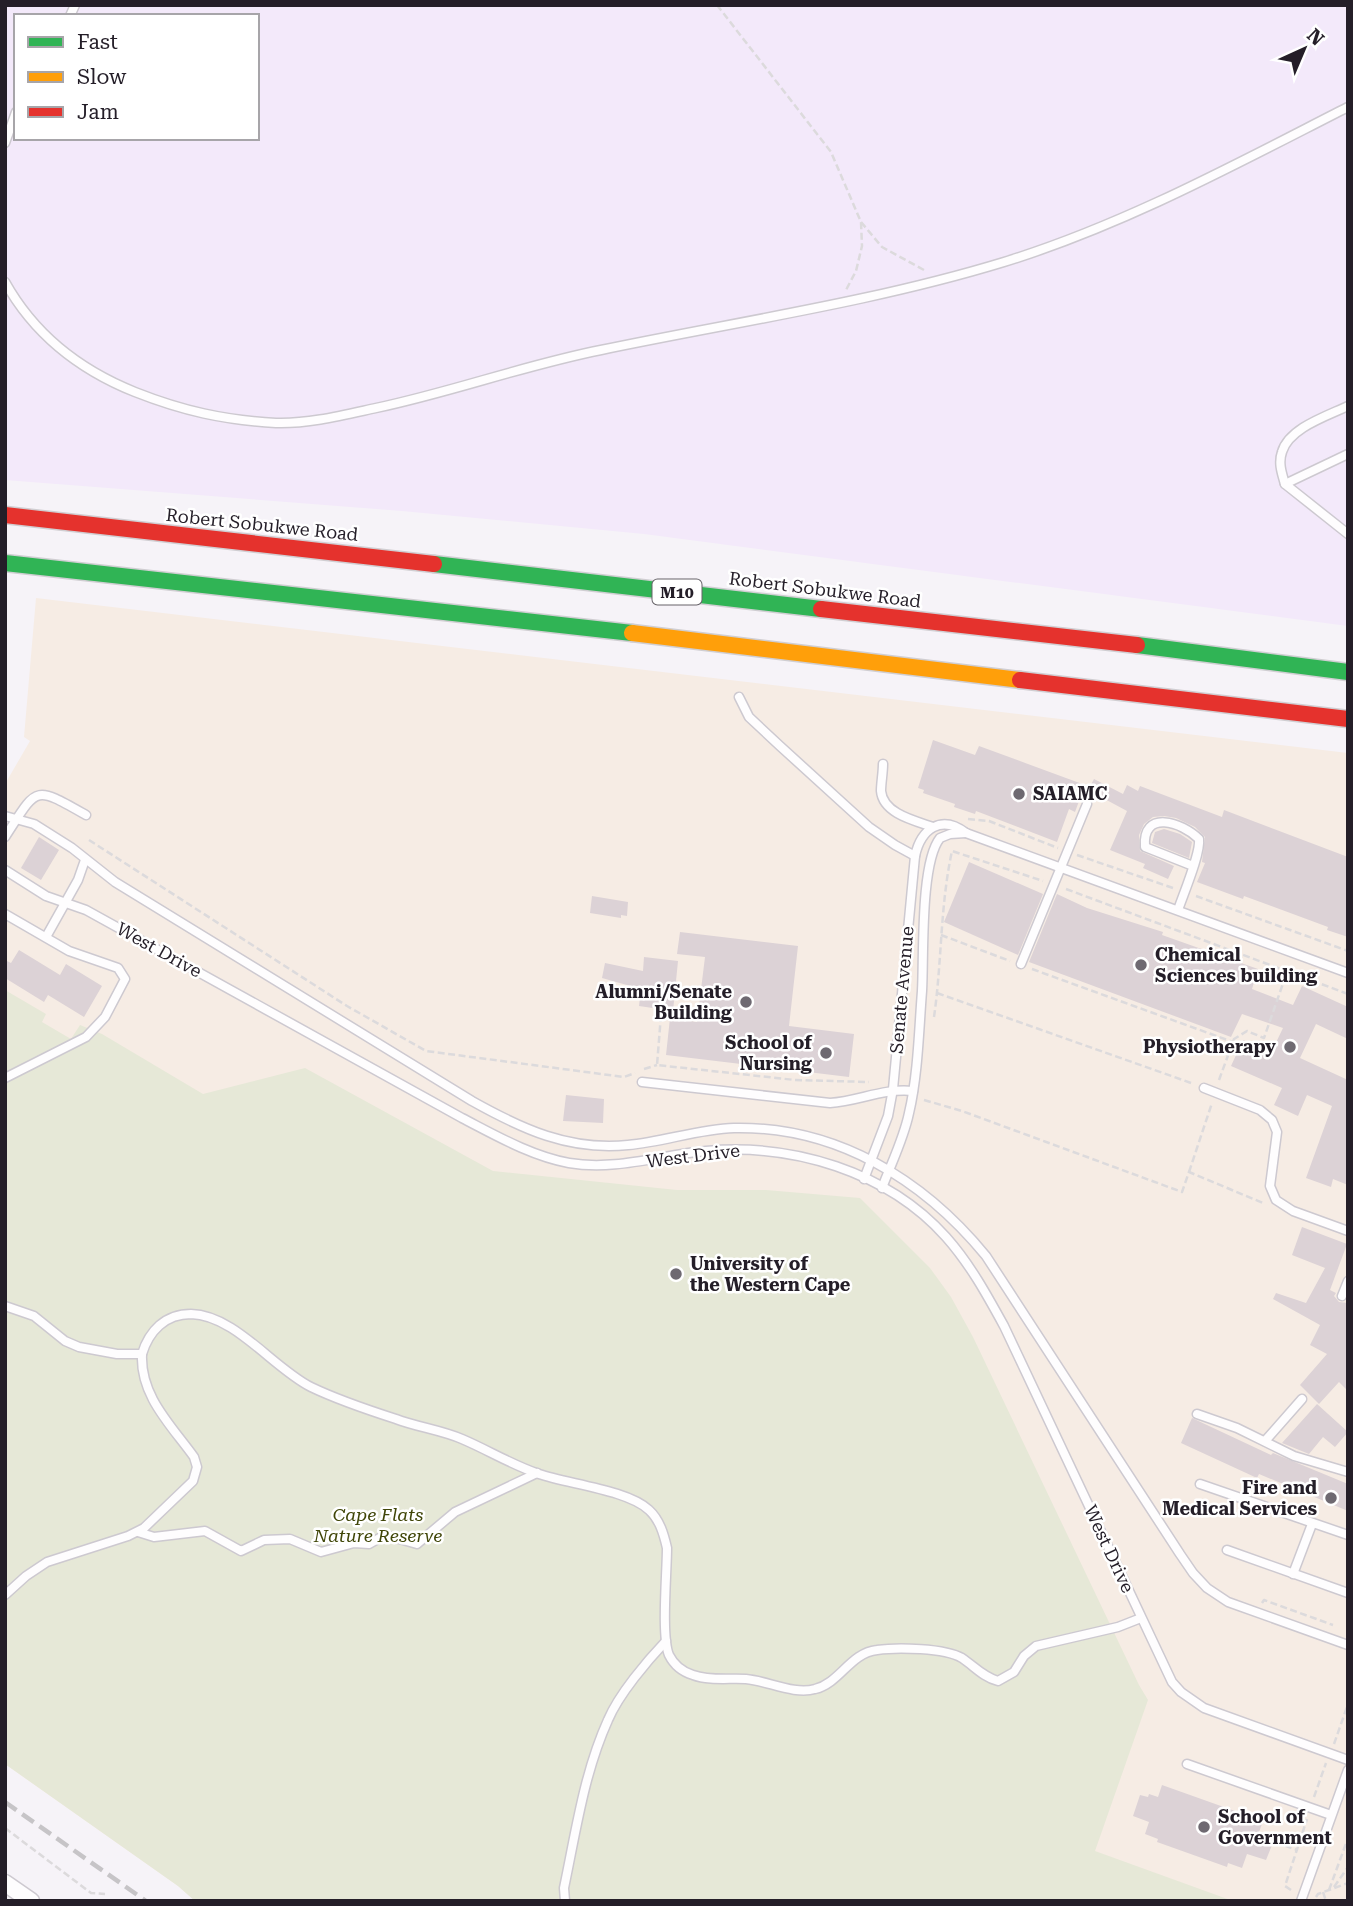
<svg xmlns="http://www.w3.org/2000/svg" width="1353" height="1906" viewBox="0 0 1353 1906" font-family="'Roboto Serif',serif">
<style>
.built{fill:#f3e9fa;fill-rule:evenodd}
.education{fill:#f6ece4}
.green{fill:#e6e8d7}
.building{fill:#dcd2d6}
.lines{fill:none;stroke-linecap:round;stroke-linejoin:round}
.lane-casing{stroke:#cdc9d0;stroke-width:11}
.street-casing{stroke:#cdc9d0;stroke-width:19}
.fast-casing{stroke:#d0ced2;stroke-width:19}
.slow-casing{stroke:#d0ced2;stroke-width:19}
.jam-casing{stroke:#d0ced2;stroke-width:19}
.path{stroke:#dcdadc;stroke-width:2.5;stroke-dasharray:7 3.5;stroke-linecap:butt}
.lane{stroke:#fefdfe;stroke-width:8}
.street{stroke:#fefdfe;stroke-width:16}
.fast{stroke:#30b455;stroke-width:16}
.slow{stroke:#ff9f0a;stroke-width:16}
.jam{stroke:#e5322d;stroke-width:16}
.rail{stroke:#c6c4c7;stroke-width:4.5;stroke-dasharray:14 7;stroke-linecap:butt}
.poi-dot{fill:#6e6971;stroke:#fff;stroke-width:2.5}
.labels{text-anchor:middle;stroke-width:5;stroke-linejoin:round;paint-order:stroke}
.shield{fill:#fff;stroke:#666268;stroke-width:2}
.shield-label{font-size:16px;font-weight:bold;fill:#241e28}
.street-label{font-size:18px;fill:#241e28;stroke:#fff}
.poi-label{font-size:18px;font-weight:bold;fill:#241e28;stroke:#fff;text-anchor:start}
.park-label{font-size:18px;font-style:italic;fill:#404608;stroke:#fff}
</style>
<rect width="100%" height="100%" fill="#f6f3f8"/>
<path class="built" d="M5,5H1348V626L644,534L402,511L5,480ZM16,16H257V138H16Z"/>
<path class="education" d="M36,598L1348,753V1901H195L178,1886L5,1764V784L30,741L24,737Z"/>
<path class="green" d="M5,990L46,1014L42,1022L71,1039L80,1025L102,1034L203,1094L305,1068L493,1171L677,1190H766L860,1198L930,1268L951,1297L973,1337L1139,1685L1148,1700L1095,1851L1233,1901H195L178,1886L5,1764Z"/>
<g class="building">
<path d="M933,740L975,755L979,746L1085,785L1075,812L1069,809L1057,842L976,811L975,814L954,807L955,804L923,793L924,790L918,788Z"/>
<path d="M1094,779L1123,794L1127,785L1138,791L1140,786L1222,817L1224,810L1348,857V937L1327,930L1328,927L1244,896L1243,899L1197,882L1205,863L1202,862L1205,837L1195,827L1176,818L1164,816L1153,817L1144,824L1139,835L1140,851L1174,866L1168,879L1143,868L1145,864L1110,850L1127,811L1088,790Z"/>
<path d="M1164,829L1180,834L1192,842L1189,858L1152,843L1155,832Z"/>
<path d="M39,837L59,850L41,880L21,868Z"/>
<path d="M969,862L1043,894L1018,955L944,922Z"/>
<path d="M1057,894L1087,908L1163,932L1162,935L1258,969L1252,989L1293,1005L1302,986L1348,1007V1039L1316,1024L1300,1058L1348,1080V1185L1333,1179L1331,1187L1306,1178L1332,1106L1307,1095L1298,1116L1274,1105L1282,1088L1231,1066L1243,1040L1271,1053L1283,1028L1242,1014L1231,1037L1029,962Z"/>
<path d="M592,896L628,902L627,916L621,915V918L590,913Z"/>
<path d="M680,932L798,946L789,1026L854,1034L849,1077L666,1055L670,1018L697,1022L705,957L677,954Z"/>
<path d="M19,950L60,975L66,964L102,986L84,1017L48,995L44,1002L5,978V960L11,963Z"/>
<path d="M644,957L678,961L673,1011L639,1006L641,989L602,978L605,963L643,971Z"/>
<path d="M566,1095L604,1099L603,1123L563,1121Z"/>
<path d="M1302,1227L1347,1244L1330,1290L1336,1293L1334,1296L1339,1302L1348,1303V1391L1339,1382L1319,1404L1300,1385L1327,1354L1310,1345L1320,1325L1273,1299L1276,1293L1306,1303L1325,1268L1292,1255Z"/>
<path d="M1317,1404L1348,1432L1335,1447L1323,1437L1309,1454L1282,1443Z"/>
<path d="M1192,1418L1271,1455L1273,1453L1348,1484V1511L1259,1474L1257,1478L1181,1443Z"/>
<path d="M1162,1785L1263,1821L1258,1835L1274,1840L1266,1860L1247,1854L1242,1868L1228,1863L1227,1867L1157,1842L1158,1839L1145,1834L1149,1822L1133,1816L1140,1795L1148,1797L1149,1794L1158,1797Z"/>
</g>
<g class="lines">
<g class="lane-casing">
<g id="lane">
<path d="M70,16L75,5"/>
<path d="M5,143L16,112"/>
<path d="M5,282C34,334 80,370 135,392C183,411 224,420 276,423C309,424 344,415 376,408C452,392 525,365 601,350C735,322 873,302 1004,262C1124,225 1236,164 1348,107"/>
<path d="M1348,454L1285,484L1348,534"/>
<path d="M1285,484C1282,474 1278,463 1282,452C1289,428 1327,416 1348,406"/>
<path d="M739,697L749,717L780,746L869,827L895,845L915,856"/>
<path d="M883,764C883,773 881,783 881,791C883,814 916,821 933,827"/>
<path d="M5,816L34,824L72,848L115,882L472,1101C522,1129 569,1151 628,1145C664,1142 698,1129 734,1128C836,1126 923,1179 986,1256L1180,1554L1193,1573L1207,1588L1228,1602L1348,1645"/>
<path d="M5,837C38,786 33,785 86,815"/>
<path d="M5,870L46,896L86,910L462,1118C495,1135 531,1156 569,1163C616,1171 660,1155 706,1151C792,1143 887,1171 946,1237C970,1264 987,1295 1004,1326L1172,1682L1181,1692L1204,1708L1348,1760"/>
<path d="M1178,910C1183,895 1201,853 1199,839C1182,822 1142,809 1145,847L1193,866"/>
<path d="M5,914L69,951L118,968L125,979L105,1017L86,1037L5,1078"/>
<path d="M46,937L78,880L85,860"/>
<path d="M1021,964L1087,804"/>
<path d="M642,1082L830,1103C859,1101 883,1088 913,1091"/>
<path d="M1204,1088L1260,1110L1272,1120L1277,1132L1270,1186L1276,1200L1293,1211L1348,1231"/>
<path d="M864,1179L888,1116L893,1089L915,856C921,829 941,814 966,833L1348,973"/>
<path d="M882,1188C891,1164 904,1138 909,1113C918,1075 919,1029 922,991C924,957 920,863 940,838L950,834L966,833"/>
<path d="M1342,1296L1348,1281"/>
<path d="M5,1306L34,1316L65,1341L79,1347L117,1354H142C149,1331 165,1314 191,1314C235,1315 273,1368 311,1387C338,1400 368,1410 396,1419C417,1427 441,1430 462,1439C488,1450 512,1465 539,1474C568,1484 628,1490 649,1510C660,1520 664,1535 667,1548C667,1572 661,1636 669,1655C674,1665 683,1672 693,1675C709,1681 729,1678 746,1679C768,1681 794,1695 815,1689C840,1683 850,1653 877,1650C897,1647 945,1648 962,1658C974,1666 983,1677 998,1681L1014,1672L1024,1656L1036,1646L1118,1627L1141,1618"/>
<path d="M1197,1414L1237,1428L1294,1456L1348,1472"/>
<path d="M1265,1441L1302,1399"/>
<path d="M1200,1484L1348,1535"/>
<path d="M138,1532L154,1537L205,1531L241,1551L264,1540L290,1539L321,1552L354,1543L369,1544L385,1535L417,1544L455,1512L537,1473"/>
<path d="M1227,1550L1348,1593"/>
<path d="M1293,1574L1312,1524"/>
<path d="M5,1595L26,1576L47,1562L128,1536L144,1528L193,1481L197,1467L194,1457C171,1425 140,1396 142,1354"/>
<path d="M1187,1764L1331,1815"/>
<path d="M565,1901L564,1888C576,1831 584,1773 608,1720C619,1694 647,1661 666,1641"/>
<path d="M1301,1901L1348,1770"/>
</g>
</g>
<g class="street-casing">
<path id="street" d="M5,1883L31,1901"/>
</g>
<g class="fast-casing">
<g id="fast">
<path d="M5,563L632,633"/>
<path d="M434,564L821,609"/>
<path d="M1137,645L1348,672"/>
</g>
</g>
<g class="slow-casing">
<path id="slow" d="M632,633L1020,680"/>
</g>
<g class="jam-casing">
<g id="jam">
<path d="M5,515L434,564"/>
<path d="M821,609L1137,645"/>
<path d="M1020,680L1348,719"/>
</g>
</g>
<g class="path">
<path d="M717,5L831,152L861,222L862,246L856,271L846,290"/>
<path d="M861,222L882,247L924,270"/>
<path d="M968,819L989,821L1058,848"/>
<path d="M89,840L347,1006L426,1051L624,1077L635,1073"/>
<path d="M1077,855L1173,888"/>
<path d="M1066,889L1348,994"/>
<path d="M1196,896L1348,951"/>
<path d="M941,935L1010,961"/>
<path d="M1032,969L1233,1042"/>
<path d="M937,993L1194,1084"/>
<path d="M661,1015L657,1065L795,1080L869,1082"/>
<path d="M934,1017C942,962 940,906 952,851L1043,881"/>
<path d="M644,1069L657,1065"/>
<path d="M1219,1080L1234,1039L1247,1031L1264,1038L1287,972"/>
<path d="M924,1100L962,1111L1182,1192L1189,1172L1263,1203"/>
<path d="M1189,1172L1212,1103"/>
<path d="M1262,1603L1264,1600L1333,1625"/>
<path d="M1334,1744L1348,1704"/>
<path d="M1314,1797L1326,1763"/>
<path d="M5,1828L91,1893L105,1894"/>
<path d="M1275,1842L1297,1850"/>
<path d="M1334,1887L1348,1867"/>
<path d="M1291,1890L1285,1886L1307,1819"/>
<path d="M1329,1890L1348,1838"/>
<path d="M1323,1892L1326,1901"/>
<path d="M1316,1897L1318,1894L1348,1883"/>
</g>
<use href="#lane" class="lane"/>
<use href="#street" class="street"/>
<use href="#fast" class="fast"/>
<use href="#slow" class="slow"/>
<use href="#jam" class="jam"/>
<path class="rail" d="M5,1802L146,1901"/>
</g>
<g class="poi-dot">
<circle cx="1019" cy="794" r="7"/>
<circle cx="1141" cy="965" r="7"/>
<circle cx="746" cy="1002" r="7"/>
<circle cx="1290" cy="1047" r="7"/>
<circle cx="826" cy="1053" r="7"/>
<circle cx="676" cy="1274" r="7"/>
<circle cx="1331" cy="1498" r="7"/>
<circle cx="1204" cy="1827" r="7"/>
</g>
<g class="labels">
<rect class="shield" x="652.5" y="579.5" width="49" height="25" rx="5"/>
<g class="shield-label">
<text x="677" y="598">M10</text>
</g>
<g class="street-label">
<text transform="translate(262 525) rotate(6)" y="6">Robert Sobukwe Road</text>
<text transform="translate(825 590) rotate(7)" y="6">Robert Sobukwe Road</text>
<text transform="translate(159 950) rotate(29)" y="6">West Drive</text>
<text transform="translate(902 990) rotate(-85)" y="6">Senate Avenue</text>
<text transform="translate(693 1156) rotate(-7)" y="6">West Drive</text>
<text transform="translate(1109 1549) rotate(65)" y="6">West Drive</text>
</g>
<g class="poi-label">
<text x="1033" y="800">SAIAMC</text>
<text x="1155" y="961">Chemical<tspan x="1155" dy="21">Sciences building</tspan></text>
<text x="732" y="998" text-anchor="end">Alumni/Senate<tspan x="732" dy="21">Building</tspan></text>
<text x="812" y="1049" text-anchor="end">School of<tspan x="812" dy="21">Nursing</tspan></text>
<text x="1276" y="1053" text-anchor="end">Physiotherapy</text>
<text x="690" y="1270">University of<tspan x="690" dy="21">the Western Cape</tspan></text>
<text x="1317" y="1494" text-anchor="end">Fire and<tspan x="1317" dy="21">Medical Services</tspan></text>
<text x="1218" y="1823">School of<tspan x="1218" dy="21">Government</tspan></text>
</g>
<g class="park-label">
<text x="378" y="1521">Cape Flats<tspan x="378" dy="21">Nature Reserve</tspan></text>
</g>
</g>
<rect width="1353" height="1906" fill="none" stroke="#241e28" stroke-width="14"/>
<rect x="14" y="14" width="245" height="126" fill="#ffffff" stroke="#a7a5a9" stroke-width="2"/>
<rect x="28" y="37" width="35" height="10" fill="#30b455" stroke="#a7a5a9" stroke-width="2"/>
<text x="77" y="49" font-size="21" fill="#241e28">Fast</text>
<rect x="28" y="72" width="35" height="10" fill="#ff9f0a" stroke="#a7a5a9" stroke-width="2"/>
<text x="77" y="84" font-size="21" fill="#241e28">Slow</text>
<rect x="28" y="107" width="35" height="10" fill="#e5322d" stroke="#a7a5a9" stroke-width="2"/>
<text x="77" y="119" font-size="21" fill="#241e28">Jam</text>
<g transform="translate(1304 49) rotate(44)" stroke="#ffffff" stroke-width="5" paint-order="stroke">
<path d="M0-5L12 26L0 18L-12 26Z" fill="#241e28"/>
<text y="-10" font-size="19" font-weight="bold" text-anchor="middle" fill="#241e28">N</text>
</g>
</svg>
